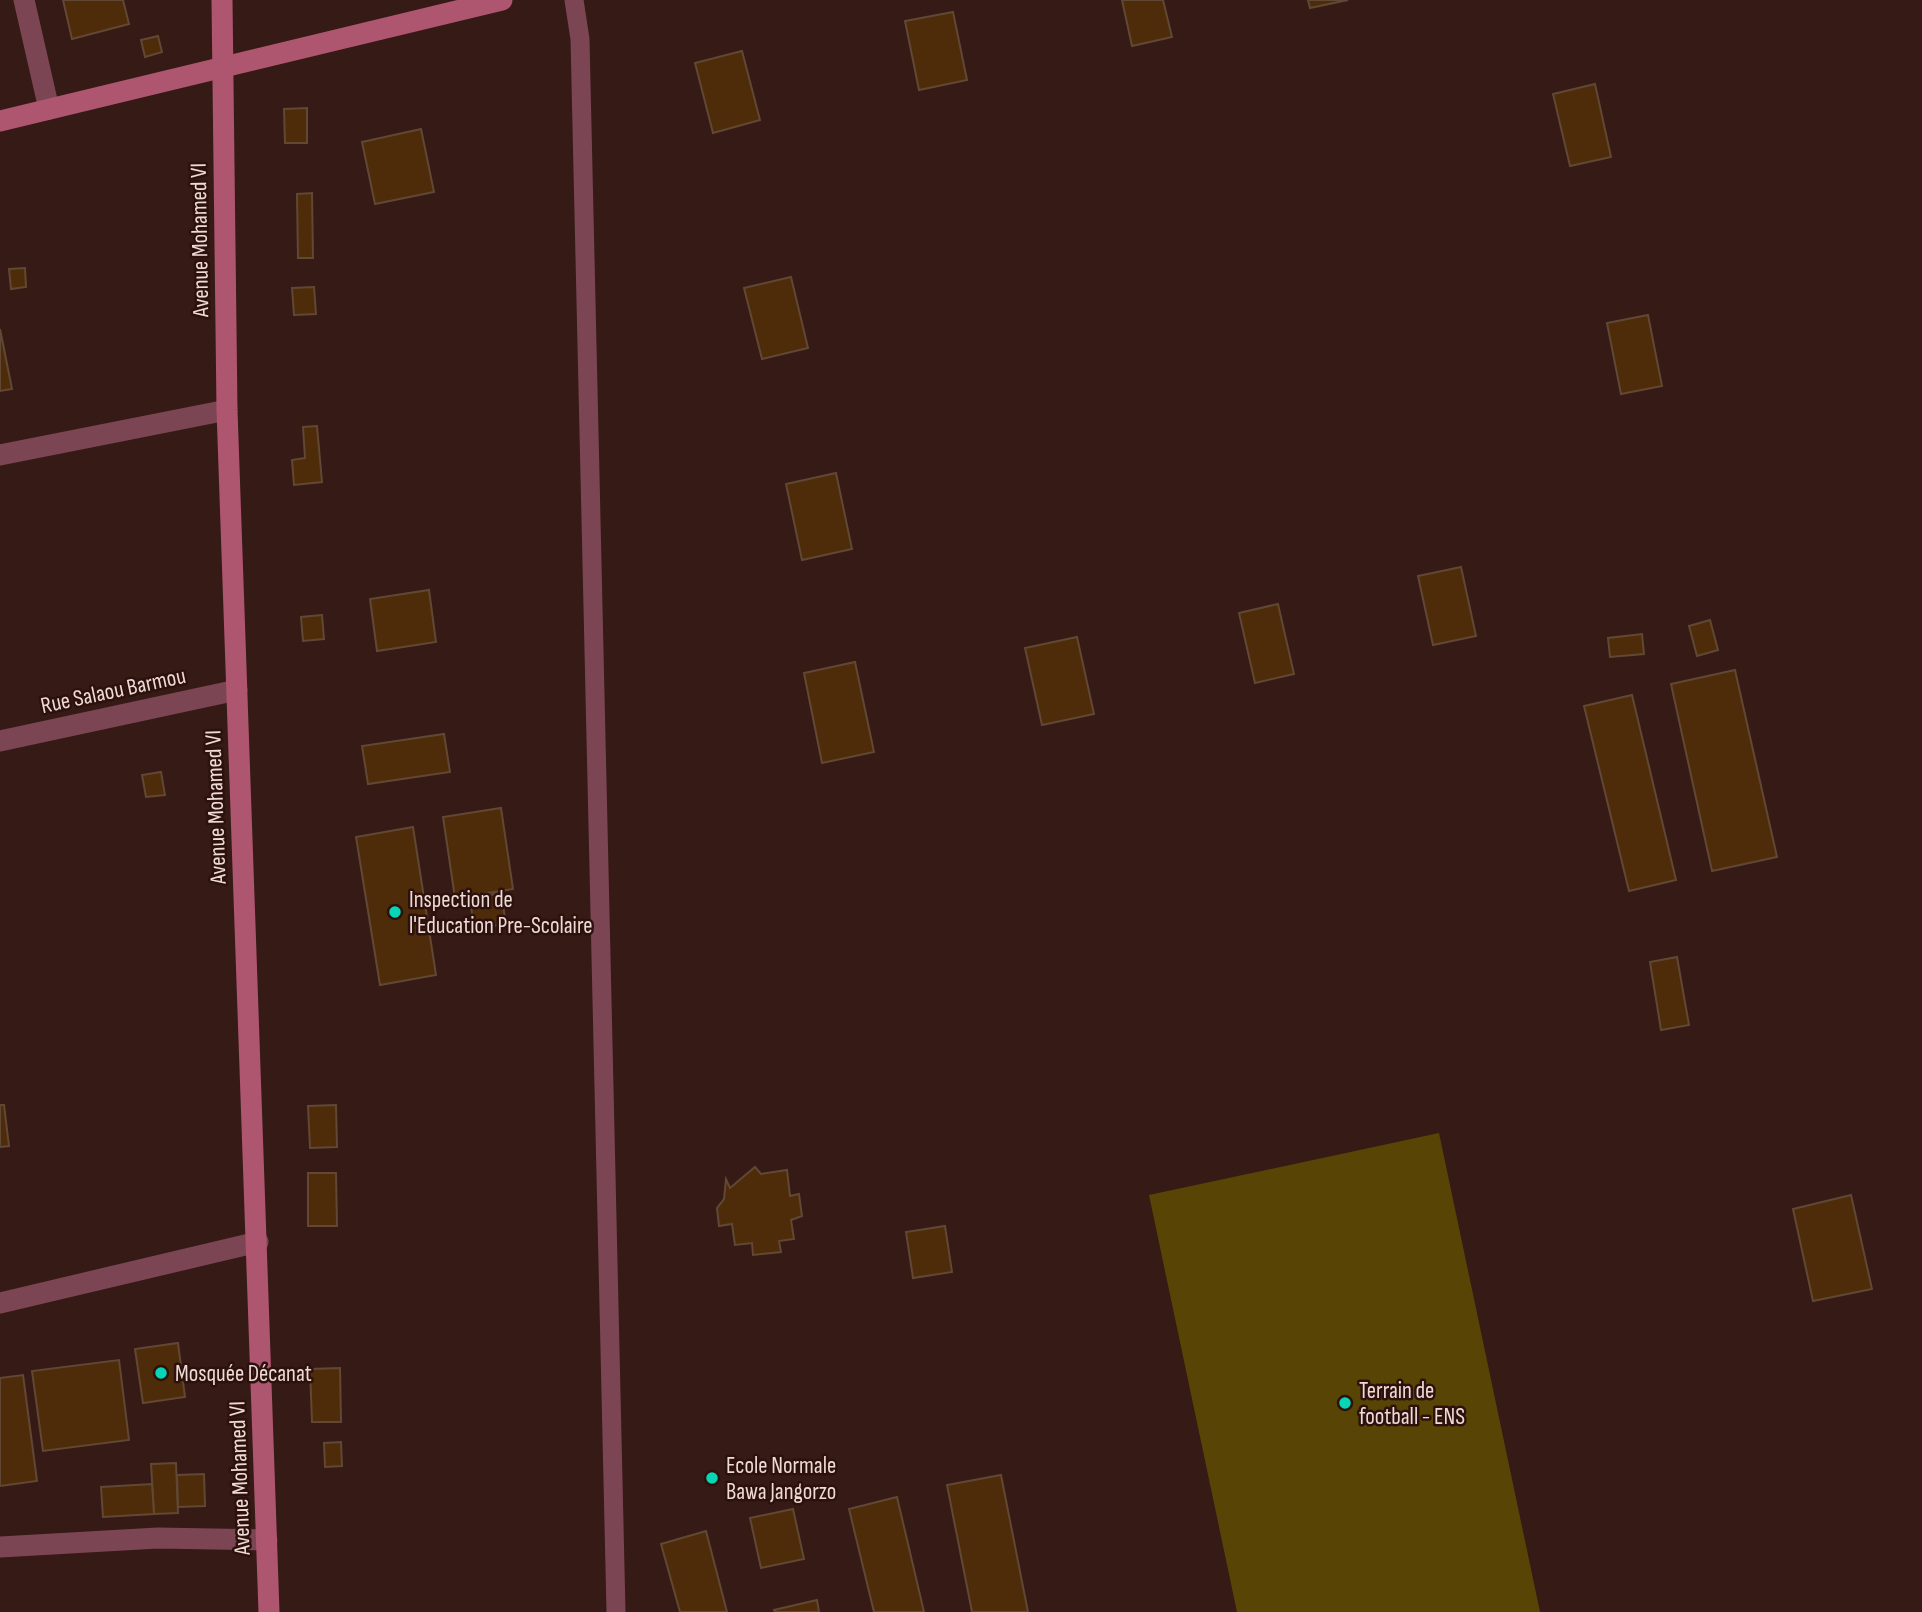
<svg xmlns="http://www.w3.org/2000/svg" width="1922" height="1612" viewBox="0 0 1922 1612" font-family="'Sofia Sans Condensed',sans-serif">
<style>
.green{fill:#584506}
.building{fill:#4e2c0a;stroke:#614834;stroke-width:2}
.lines{fill:none;stroke-linecap:round;stroke-linejoin:round}
.lane{stroke:#7c4554;stroke-width:19}
.street{stroke:#7c4554;stroke-width:21}
.secondary{stroke:#ae5670;stroke-width:21}
.poi-dot{fill:#07d5b6;stroke:#2c110c;stroke-width:2.5}
.labels{text-anchor:middle;stroke-width:5;stroke-linejoin:round;paint-order:stroke}
.street-label{font-size:23px;fill:#eedad6;stroke:#2c110c}
.poi-label{font-size:23px;fill:#eedad6;stroke:#2c110c;text-anchor:start}
</style>
<rect width="100%" height="100%" fill="#361a15"/>
<path class="green" d="M1439,1133L1540,1612H1237L1149,1195Z"/>
<g class="building">
<path d="M63,0H123L129,24L72,39Z"/>
<path d="M1122,0H1163L1172,37L1132,46Z"/>
<path d="M1308,0H1348L1310,8Z"/>
<path d="M953,12L967,80L919,90L905,21Z"/>
<path d="M158,36L162,52L145,57L141,40Z"/>
<path d="M742,51L760,120L713,133L695,63Z"/>
<path d="M1595,84L1611,157L1570,166L1553,94Z"/>
<path d="M307,108V143H285L284,109Z"/>
<path d="M421,129L434,192L375,204L362,142Z"/>
<path d="M312,193L313,258H298L297,194Z"/>
<path d="M25,268L26,287L11,289L9,269Z"/>
<path d="M791,277L808,348L762,359L744,288Z"/>
<path d="M314,287L316,314L294,315L292,288Z"/>
<path d="M1648,315L1662,386L1621,394L1607,323Z"/>
<path d="M0,329L12,389L0,391Z"/>
<path d="M317,426L322,482L294,485L292,460L305,458L303,427Z"/>
<path d="M836,473L852,549L802,560L786,484Z"/>
<path d="M1461,567L1476,636L1433,645L1418,576Z"/>
<path d="M429,590L436,642L377,651L370,599Z"/>
<path d="M1278,604L1294,674L1255,683L1239,613Z"/>
<path d="M322,615L324,639L303,641L301,617Z"/>
<path d="M1710,620L1718,650L1697,656L1689,626Z"/>
<path d="M1642,634L1644,654L1610,657L1608,638Z"/>
<path d="M1077,637L1094,714L1042,725L1025,648Z"/>
<path d="M855,662L874,752L822,763L804,673Z"/>
<path d="M1735,670L1777,857L1712,871L1671,684Z"/>
<path d="M1632,695L1676,880L1629,891L1584,706Z"/>
<path d="M444,734L450,772L368,784L362,746Z"/>
<path d="M161,772L165,795L146,797L142,775Z"/>
<path d="M501,808L513,889L455,898L443,817Z"/>
<path d="M413,827L436,975L380,985L356,837Z"/>
<path d="M501,893L506,924L474,929L470,898Z"/>
<path d="M1677,957L1689,1025L1661,1030L1650,962Z"/>
<path d="M0,1105H4L9,1146L0,1147Z"/>
<path d="M336,1105L337,1147L310,1148L308,1106Z"/>
<path d="M755,1167L761,1174L787,1170L790,1196L799,1194L802,1216L791,1220L794,1239L779,1241L781,1252L753,1255L752,1243L735,1245L732,1224L719,1226L717,1208L724,1199L726,1179L730,1188Z"/>
<path d="M308,1173H336L337,1226H308Z"/>
<path d="M1851,1195L1872,1289L1813,1301L1793,1209Z"/>
<path d="M945,1226L952,1272L913,1278L906,1232Z"/>
<path d="M178,1343L185,1397L143,1403L135,1349Z"/>
<path d="M119,1360L129,1440L43,1451L32,1371Z"/>
<path d="M340,1368L341,1422H312L310,1369Z"/>
<path d="M23,1375L37,1481L0,1486V1378Z"/>
<path d="M341,1442L342,1466L325,1467L324,1443Z"/>
<path d="M176,1463L178,1513L154,1514L151,1464Z"/>
<path d="M204,1474L205,1506L178,1507L177,1475Z"/>
<path d="M1001,1475L1028,1612H972L947,1485Z"/>
<path d="M152,1484L154,1514L103,1517L101,1487Z"/>
<path d="M897,1497L924,1612H874L849,1509Z"/>
<path d="M793,1509L804,1559L761,1568L750,1518Z"/>
<path d="M706,1531L727,1612H680L661,1544Z"/>
<path d="M817,1600L819,1612H775L774,1610Z"/>
</g>
<g class="lines">
<path class="lane" d="M574,0L580,39L616,1612"/>
<g class="street">
<path d="M24,0L49,109"/>
<path d="M0,455L227,410"/>
<path d="M0,741L237,690"/>
<path d="M0,1303L258,1242"/>
<path d="M0,1547L158,1538L267,1540"/>
</g>
<g class="secondary">
<path d="M222,0L227,410L269,1612"/>
<path d="M0,121L502,0"/>
</g>
</g>
<g class="poi-dot">
<circle cx="395" cy="912" r="7"/>
<circle cx="161" cy="1373" r="7"/>
<circle cx="1345" cy="1403" r="7"/>
<circle cx="712" cy="1478" r="7"/>
</g>
<g class="labels">
<g class="street-label">
<text transform="translate(199 240) rotate(-91)" y="8">Avenue Mohamed VI</text>
<text transform="translate(113 690) rotate(-12)" y="8">Rue Salaou Barmou</text>
<text transform="translate(215 807) rotate(-92)" y="8">Avenue Mohamed VI</text>
<text transform="translate(239 1478) rotate(-92)" y="8">Avenue Mohamed VI</text>
</g>
<g class="poi-label">
<text x="409" y="907">Inspection de<tspan x="409" dy="26">l'Education Pre-Scolaire</tspan></text>
<text x="175" y="1381">Mosquée Décanat</text>
<text x="1359" y="1398">Terrain de<tspan x="1359" dy="26">football - ENS</tspan></text>
<text x="726" y="1473">Ecole Normale<tspan x="726" dy="26">Bawa Jangorzo</tspan></text>
</g>
</g>
</svg>
